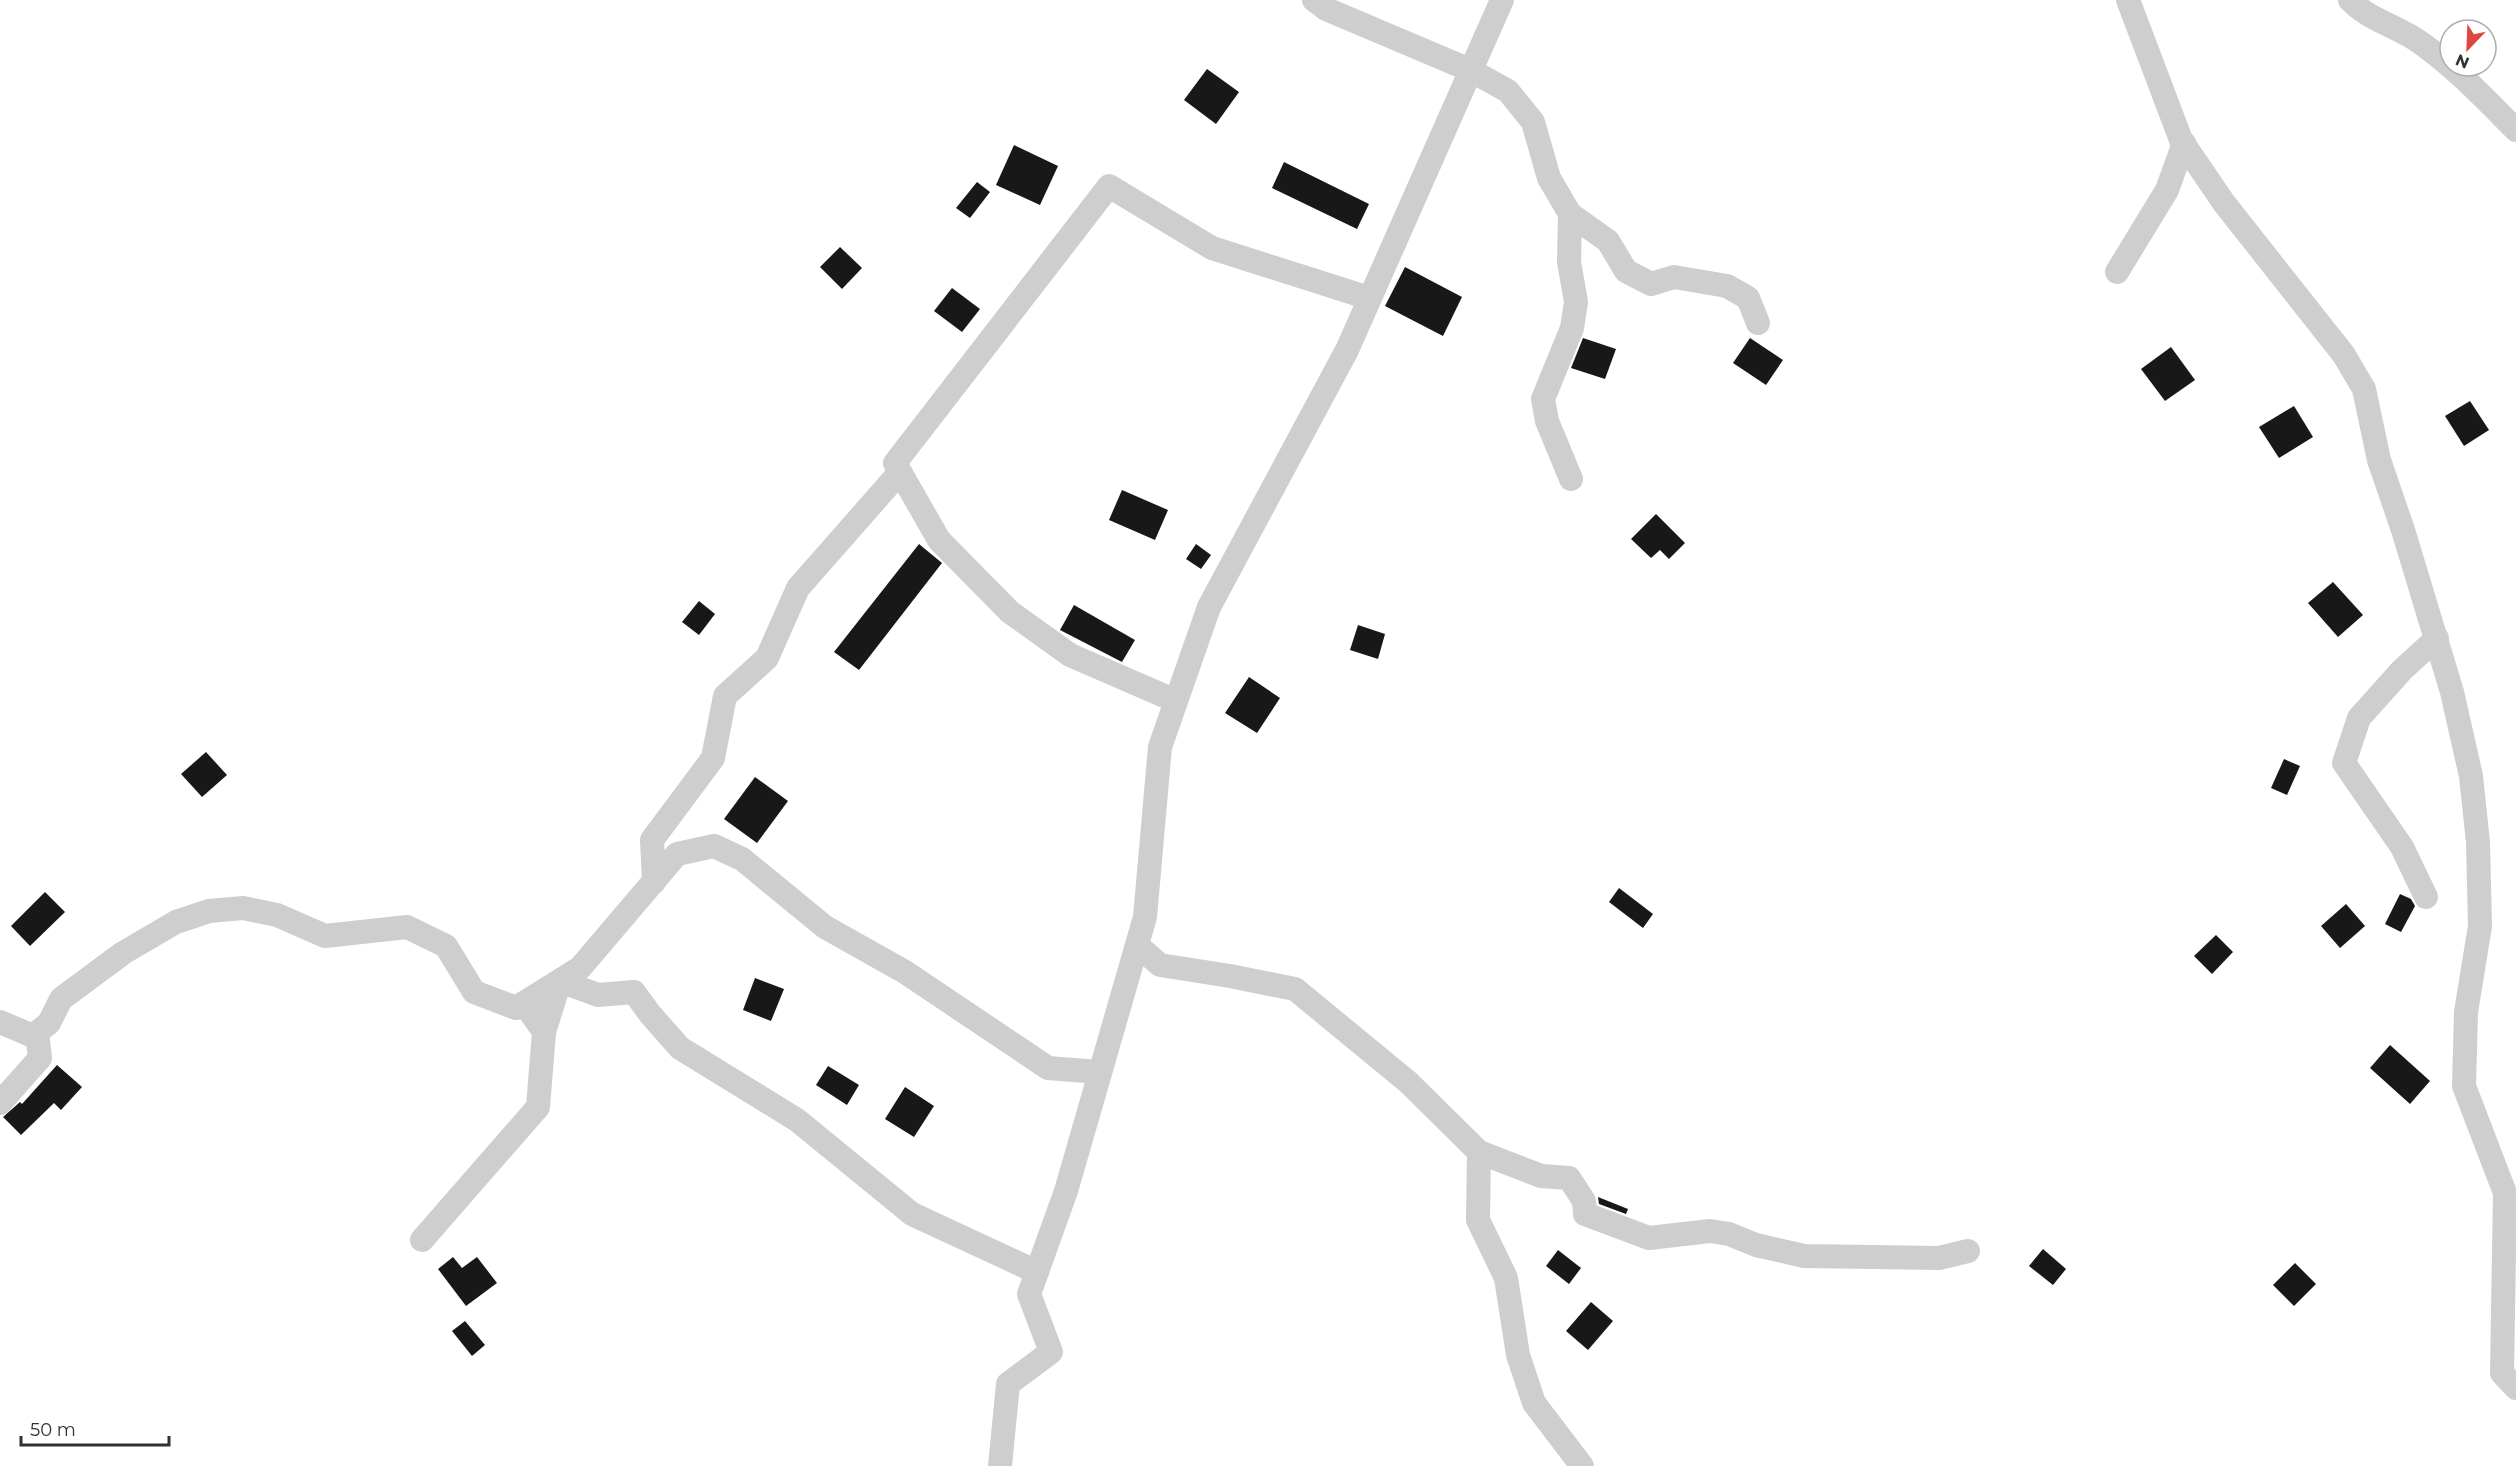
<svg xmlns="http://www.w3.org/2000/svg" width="2516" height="1466" viewBox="0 0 2516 1466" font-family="Montserrat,sans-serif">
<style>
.building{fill:#181818}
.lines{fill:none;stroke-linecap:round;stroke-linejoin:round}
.minor{stroke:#cecece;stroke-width:24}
</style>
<rect width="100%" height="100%" fill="#fff"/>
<g class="building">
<path d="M1207,69L1239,92L1216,124L1184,100Z"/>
<path d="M1014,145L1058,166L1040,205L996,185Z"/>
<path d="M1284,162L1369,204L1357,229L1272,188Z"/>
<path d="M977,182L990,192L970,218L956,208Z"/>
<path d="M840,247L862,268L842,289L820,267Z"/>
<path d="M1405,267L1462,297L1443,336L1385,306Z"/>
<path d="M952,288L980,309L962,332L934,311Z"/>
<path d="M1583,338L1616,349L1605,379L1571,368Z"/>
<path d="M1750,338L1783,360L1766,385L1733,363Z"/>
<path d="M2171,347L2195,380L2165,401L2141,369Z"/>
<path d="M2470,401L2489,430L2464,446L2445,416Z"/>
<path d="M2294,406L2313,437L2279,458L2259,427Z"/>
<path d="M1122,490L1168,510L1155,540L1109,520Z"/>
<path d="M1656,514L1685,543L1669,559L1660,550L1651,558L1631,539Z"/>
<path d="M919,544L942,563L859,670L834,652Z"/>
<path d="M1196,544L1211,555L1201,569L1186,559Z"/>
<path d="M2333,582L2363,615L2338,637L2308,603Z"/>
<path d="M699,601L715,614L699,635L682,622Z"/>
<path d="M1074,605L1135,640L1122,662L1060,630Z"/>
<path d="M1358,625L1385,634L1378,659L1350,650Z"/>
<path d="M1249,677L1280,698L1257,733L1225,713Z"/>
<path d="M206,752L227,775L202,797L181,774Z"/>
<path d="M2284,759L2300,766L2287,795L2271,788Z"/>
<path d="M755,777L788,801L757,843L724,819Z"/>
<path d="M1619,888L1653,914L1643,928L1609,902Z"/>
<path d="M45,892L65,912L30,946L11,926Z"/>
<path d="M2400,894L2411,899L2415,906L2401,932L2385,924Z"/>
<path d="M2346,904L2365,926L2340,948L2321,926Z"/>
<path d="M2216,935L2233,952L2212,974L2194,956Z"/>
<path d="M755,978L784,989L771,1021L743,1010Z"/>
<path d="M2390,1045L2430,1081L2410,1104L2370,1068Z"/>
<path d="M57,1065L82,1087L61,1110L54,1103L21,1135L3,1117L20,1102L22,1104Z"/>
<path d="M828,1066L859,1085L847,1105L816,1085Z"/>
<path d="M905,1087L934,1106L914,1137L885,1119Z"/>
<path d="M1598,1197L1628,1209L1626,1214L1599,1204Z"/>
<path d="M2043,1249L2066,1269L2053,1285L2029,1266Z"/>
<path d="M1558,1250L1581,1268L1569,1284L1546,1266Z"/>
<path d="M453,1257L462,1268L477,1257L497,1283L466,1306L438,1269Z"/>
<path d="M2295,1263L2316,1284L2294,1306L2273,1285Z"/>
<path d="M1591,1302L1613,1321L1588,1350L1566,1331Z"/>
<path d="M465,1321L485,1345L472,1356L452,1331Z"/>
</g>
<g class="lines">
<g class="minor">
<path d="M1314,0L1326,9L1470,70L1508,91L1533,122L1549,178L1570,214L1608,241L1626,271L1651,284L1674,277L1727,286L1748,298L1758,323"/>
<path d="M2128,0L2181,140L2224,203L2344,355L2364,389L2379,460L2403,530L2452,692L2471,776L2478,842L2480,926L2466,1012L2464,1086L2505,1193L2502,1373L2516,1388"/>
<path d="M2350,0C2370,21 2398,26 2421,43C2456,68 2486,100 2516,130"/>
<path d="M1570,214L1569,262L1576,302L1572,328L1543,399L1547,421L1571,479"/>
<path d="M2117,272L2167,190L2184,143"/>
<path d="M1176,701L1070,655L1010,612L939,540L895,463L1109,186L1212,248L1369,298"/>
<path d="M654,882L652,840L713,758L725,696L767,658L798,588L900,472"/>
<path d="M2426,897L2402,847L2344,763L2359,718L2402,670L2437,638"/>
<path d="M1137,945L1160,965L1230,976L1295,989L1408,1082L1479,1152L1478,1220L1506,1278L1518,1355L1534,1403L1582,1466"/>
<path d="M524,1003L544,1032L560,981L598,995L634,992L650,1014L680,1048L797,1120L912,1214L1037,1272"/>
<path d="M0,1022L33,1036L49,1023L61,999L123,953L176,922L209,911L243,908L277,915L325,936L407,927L446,946L474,992L516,1008L580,968L677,854L714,846L742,859L825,927L905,972L1048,1068L1099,1072"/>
<path d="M0,1103L40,1058L37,1033"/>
<path d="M1479,1152L1541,1176L1569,1178L1584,1201L1585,1214L1649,1238L1710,1231L1729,1234L1756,1245L1804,1256L1939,1258L1968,1251"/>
<path d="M422,1240L538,1107L544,1032"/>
<path d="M1000,1466L1008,1384L1051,1352L1029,1294L1066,1191L1145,917L1160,747L1209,607L1347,350L1502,0"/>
</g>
</g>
<g transform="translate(2468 48) rotate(203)"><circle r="28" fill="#ffffff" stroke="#adadad" stroke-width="1.5"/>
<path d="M0-4.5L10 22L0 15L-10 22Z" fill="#dd483e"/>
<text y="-9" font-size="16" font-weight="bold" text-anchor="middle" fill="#313131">N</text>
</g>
<path d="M21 1436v9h148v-9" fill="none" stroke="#313131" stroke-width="3"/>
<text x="30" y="1436" font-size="18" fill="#313131" stroke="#ffffff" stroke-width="4.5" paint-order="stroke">50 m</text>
</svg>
